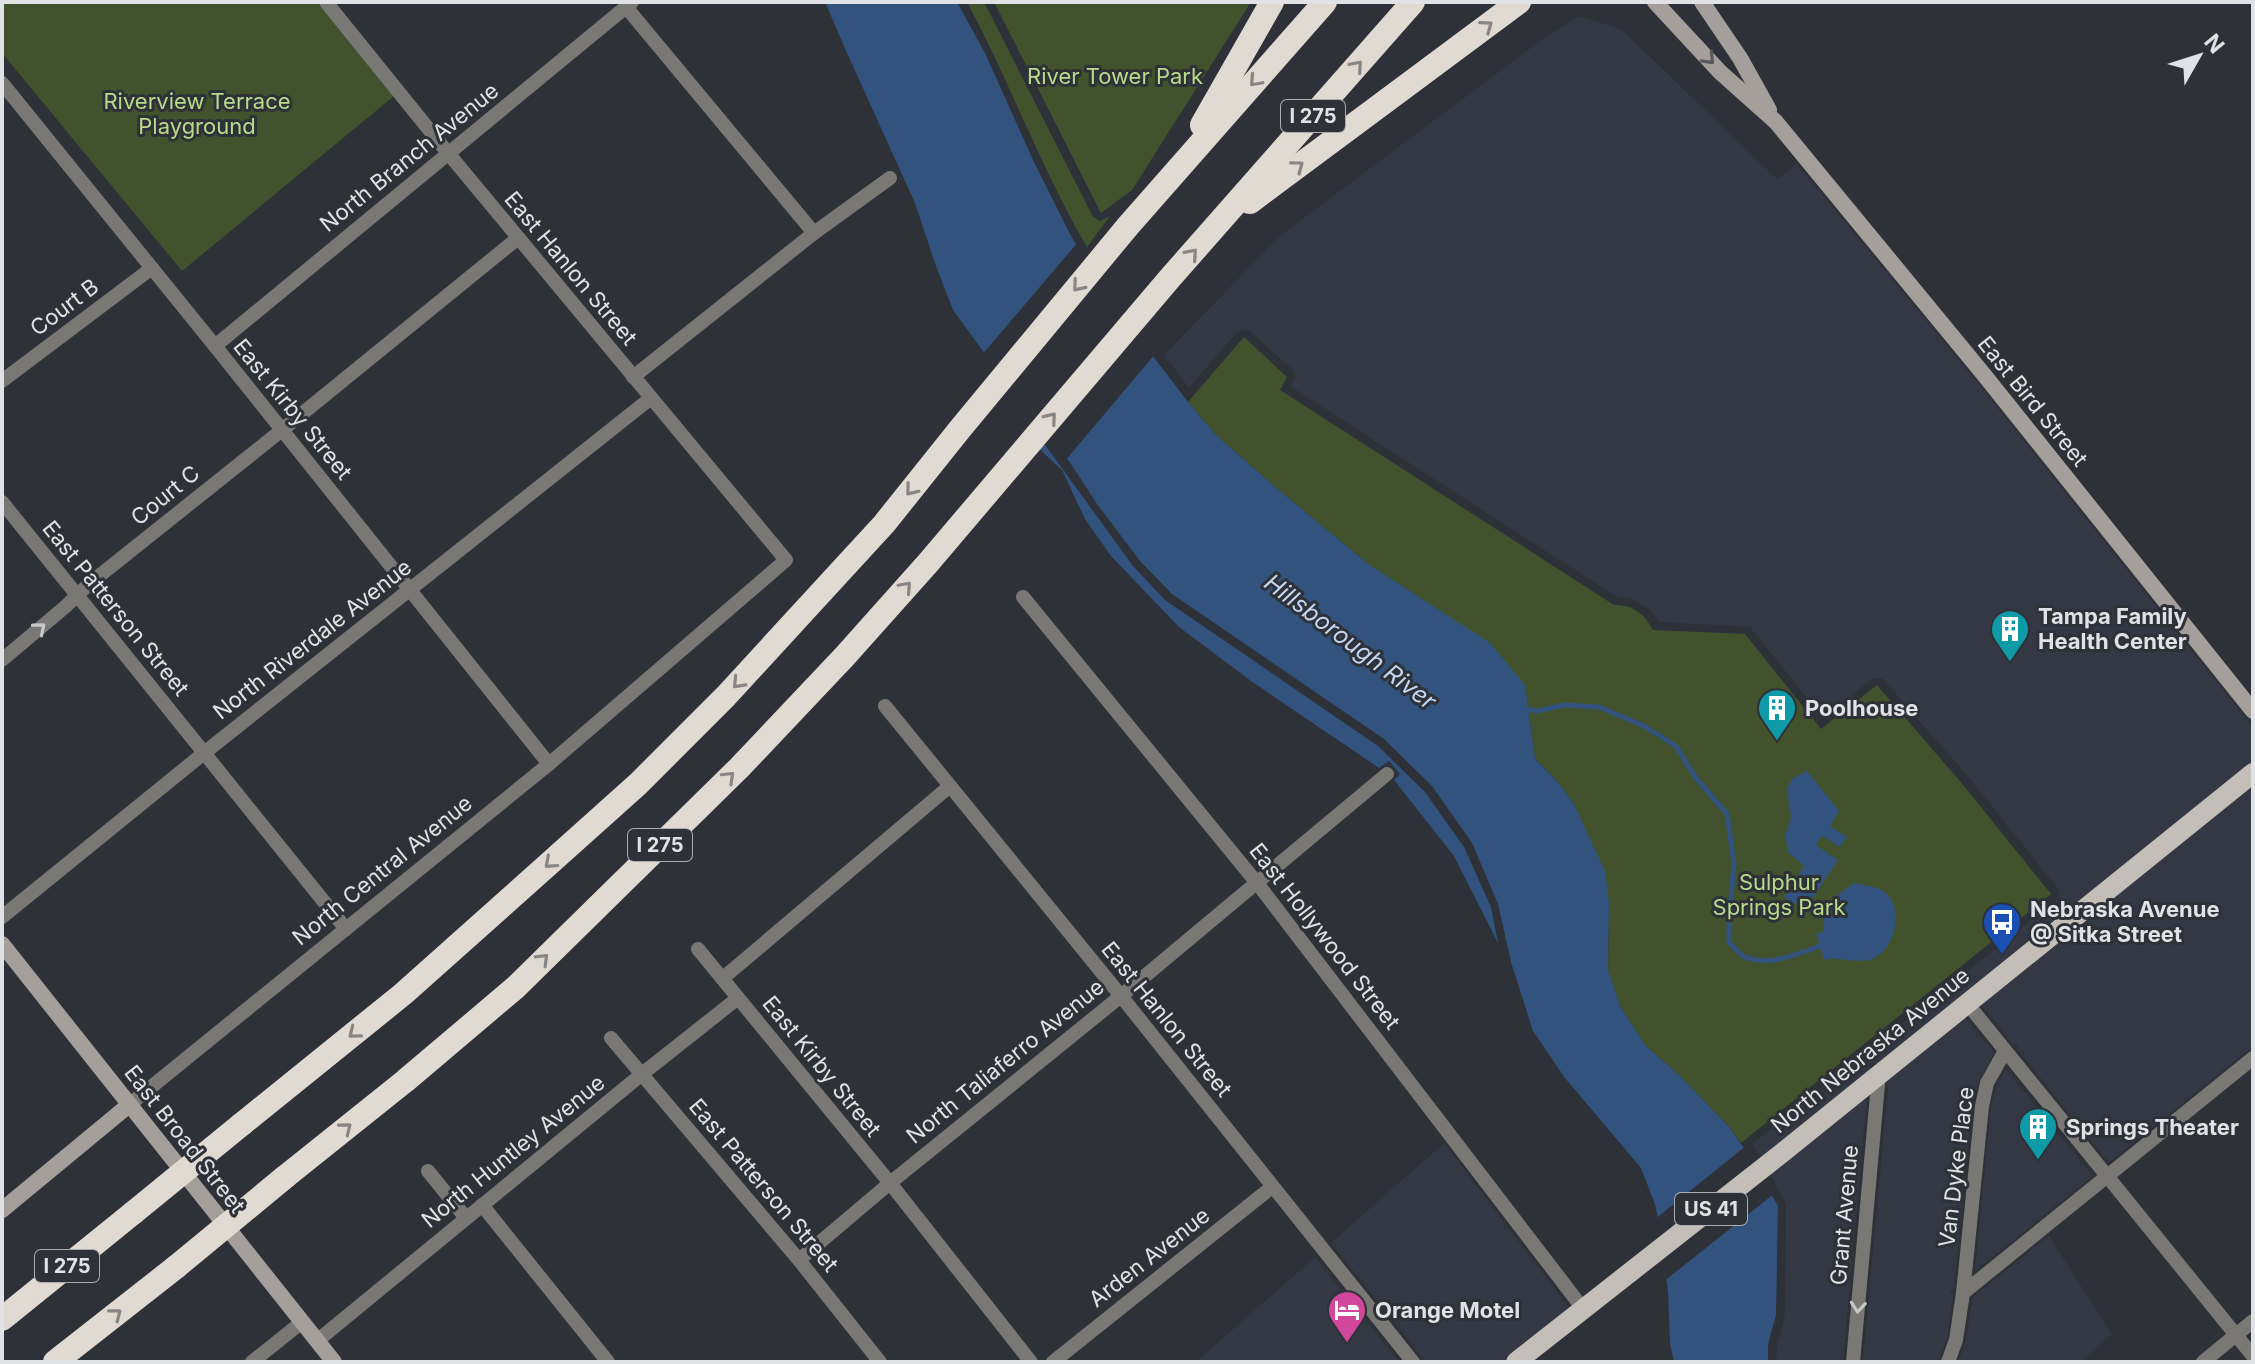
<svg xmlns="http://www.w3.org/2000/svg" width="2255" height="1364" viewBox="0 0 2255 1364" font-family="Inter,sans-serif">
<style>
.built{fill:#333844}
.green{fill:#42522d}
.water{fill:#32537e}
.pier{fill:#2e3137}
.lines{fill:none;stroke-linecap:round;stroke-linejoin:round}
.stream{stroke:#32537e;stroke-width:5}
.street{stroke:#7a7875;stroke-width:14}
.secondary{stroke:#a49f9b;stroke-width:16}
.primary{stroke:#c4beb9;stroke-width:20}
.highway{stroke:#e1dad3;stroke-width:24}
.highway-bridge{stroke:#e1dad3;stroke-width:24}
.oneway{stroke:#888685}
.oneway2{stroke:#57585a}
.oneway3{stroke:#c6c8ca}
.labels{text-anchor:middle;stroke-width:6;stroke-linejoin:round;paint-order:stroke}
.shield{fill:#2e3137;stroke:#abadb2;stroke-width:2}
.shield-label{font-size:20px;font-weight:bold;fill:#e0e2e6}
.park-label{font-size:22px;fill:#b8db8b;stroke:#2e3137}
.street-label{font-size:22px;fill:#e0e2e6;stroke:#2e3137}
.poi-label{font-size:22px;font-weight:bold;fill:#e0e2e6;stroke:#2e3137;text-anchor:start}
.water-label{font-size:24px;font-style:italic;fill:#c1d6f1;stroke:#2e3137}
</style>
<rect width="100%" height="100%" fill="#2e3137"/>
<g class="built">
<path d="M1579,16L1621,29L1777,179L1797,164L1977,382L2253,727V761L1877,1063H1871L1870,1069L1761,1158L1752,1144L2056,900L2059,895V890L1971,780L1882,678L1872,679L1823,718L1750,627L1659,622L1651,610L1628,597H1617L1290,386L1295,378L1293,370L1247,329L1237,332L1189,388L1164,355L1281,235L1544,38Z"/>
<path d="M2253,786V1046L2109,1163L2017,1049L2018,1046L2012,1043L1981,1004Z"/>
<path d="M1965,1017L1994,1053L1979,1080L1972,1106L1954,1288L1950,1292L1953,1296L1947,1339L1938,1362H1863L1889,1077Z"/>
<path d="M2006,1069L2093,1176L1975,1271L1991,1107L1996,1086Z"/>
<path d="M1867,1094L1843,1362H1776L1777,1345L1785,1314L1786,1204L1770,1174Z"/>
<path d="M1444,1143L1570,1309L1520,1345V1347L1502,1362H1426L1331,1243Z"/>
<path d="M2105,1190L2049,1236L2112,1334L2082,1362H1958L1965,1343L1973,1297Z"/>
<path d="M1315,1257L1399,1362H1196Z"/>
</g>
<g class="green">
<path d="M2,2H317L394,96L182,271L2,53Z"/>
<path d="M967,2H984L1093,217L1100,221L1110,216L1087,247C1041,169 1010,82 967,2Z"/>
<path d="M994,2H1251L1132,190L1101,213Z"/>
<path d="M1244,337L1287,377L1280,390L1614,605C1633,605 1644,613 1653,630L1745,634L1821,729L1877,685L1964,786L2051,894L1741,1143L1730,1128L1679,1075L1645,1045L1620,1006L1608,970L1609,902L1586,831L1574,804L1556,780L1535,759L1525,685L1367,563L1274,486L1215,434L1188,402Z"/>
</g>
<g class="water">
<path d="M825,2H957L985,53L1034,162L1070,234L1107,296L1188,402L1215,434L1274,486L1367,563L1490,643L1525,685L1535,759L1556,780L1574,804L1605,871L1609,902L1608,969L1620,1006L1645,1045L1679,1075L1730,1128L1749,1156L1778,1206L1776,1315L1768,1344V1362H1674L1670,1343L1668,1291L1656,1207L1641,1168L1565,1078L1533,1031L1511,962L1498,904L1472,843L1432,786L1384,739L1172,594L1140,561L1097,504L1071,464L983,351L953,310L936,266L915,203L847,53Z"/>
<path d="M1043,442L1133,566L1165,600L1378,746L1425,792L1464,847L1491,907L1498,943L1454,856L1394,780L1400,774L1389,761L1379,768L1251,681L1179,627L1111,556L1085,519L1062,470L1038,448Z"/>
<path d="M1807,771L1839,811L1830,826L1847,837L1840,847L1822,836L1816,845L1838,860L1805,910L1784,897L1804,866L1788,852L1785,836L1791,818L1787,789L1792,779Z"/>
<path d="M1855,883C1863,885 1873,886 1880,889C1906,902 1897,948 1874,958C1857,966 1840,955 1824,960L1816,934L1824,931C1822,904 1834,897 1855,883Z"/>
</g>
<g class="pier">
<path d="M1079,241L1110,294L1156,353L1064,462L981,356Z"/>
<path d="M1747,1145L1775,1193L1663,1282L1654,1220Z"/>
</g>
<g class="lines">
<path class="stream" d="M1525,709L1537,711L1565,705L1599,707L1644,726L1676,746L1695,777L1727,814L1734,864L1729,920V942C1733,946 1738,953 1743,956C1768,968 1796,954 1820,946"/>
<g class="street">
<path d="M626,7L814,233"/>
<path d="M2,83L215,346L549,764"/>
<path d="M215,346L632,2"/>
<path d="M633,377L814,233L890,178"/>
<path d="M2,381L152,268"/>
<path d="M2,502L346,929"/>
<path d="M1023,597L1257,883L1584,1310"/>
<path d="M2,660L65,607L89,584L282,430L518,238"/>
<path d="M885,706L1121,996L1413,1362"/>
<path d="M2,917L204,753L651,398"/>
<path d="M698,949L890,1183L1031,1362"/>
<path d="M723,978L950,786"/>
<path d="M1966,1002L2253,1356"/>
<path d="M611,1038L799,1260L880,1362"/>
<path d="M129,1105L549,764L786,560L448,153L326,2"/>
<path d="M428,1171L466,1218"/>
<path d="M482,1205L608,1362"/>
<path d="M799,1260L890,1183L1121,996L1387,774"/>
<path d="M1963,1293L2253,1058"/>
<path d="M317,1341L642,1074L738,998"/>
<path d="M252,1362L302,1322"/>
<path d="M1053,1362L1272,1187"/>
<path d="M1853,1362L1879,1073"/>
<path d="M1948,1362L1956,1340L1963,1293L1982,1106L1987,1083L2005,1051"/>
<path d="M2203,1362L2253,1321"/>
</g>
<g class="secondary">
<path d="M1655,2L1720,72L1776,122L1985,376L2253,711"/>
<path d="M1702,2L1740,58L1769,110"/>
<path d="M2,944L334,1362"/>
<path d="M2,1210L129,1105"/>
</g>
<path class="primary" d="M1516,1362L1782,1153L2253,773"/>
<g class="highway">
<path d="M1202,125L1272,2"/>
<path d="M1250,202L1519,2"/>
<path d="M242,1124L403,994L542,870L638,784L726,696L884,524L960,429L1128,226L1325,2"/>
<path d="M285,1177L405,1081L516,987L739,768L845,656L928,563L1170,278L1413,2"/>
<path d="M2,1319L133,1213"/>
<path d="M55,1362L176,1267"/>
</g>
<g class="highway-bridge">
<path d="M133,1213L242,1124"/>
<path d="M176,1267L285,1177"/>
</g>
</g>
<defs><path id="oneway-chevron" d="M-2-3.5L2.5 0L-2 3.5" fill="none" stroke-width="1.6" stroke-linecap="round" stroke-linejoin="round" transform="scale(2)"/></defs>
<g class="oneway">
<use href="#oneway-chevron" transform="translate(1487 26) rotate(-36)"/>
<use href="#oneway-chevron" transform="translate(1357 66) rotate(-49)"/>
<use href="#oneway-chevron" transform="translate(1255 81) rotate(132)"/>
<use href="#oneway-chevron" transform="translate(1298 166) rotate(-37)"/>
<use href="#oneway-chevron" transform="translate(1192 254) rotate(-49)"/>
<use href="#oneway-chevron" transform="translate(1078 286) rotate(130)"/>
<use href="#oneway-chevron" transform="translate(1051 418) rotate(-50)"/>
<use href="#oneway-chevron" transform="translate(911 490) rotate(129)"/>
<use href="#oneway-chevron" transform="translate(906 587) rotate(-48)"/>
<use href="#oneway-chevron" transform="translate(738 683) rotate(133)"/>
<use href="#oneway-chevron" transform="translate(729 777) rotate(-44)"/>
<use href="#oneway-chevron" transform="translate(550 863) rotate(138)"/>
<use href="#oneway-chevron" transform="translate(543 959) rotate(-45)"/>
<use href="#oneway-chevron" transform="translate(354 1033) rotate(141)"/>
<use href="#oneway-chevron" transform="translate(346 1128) rotate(-39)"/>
<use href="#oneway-chevron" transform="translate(116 1314) rotate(-38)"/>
</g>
<use class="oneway2" href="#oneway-chevron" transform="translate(1709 59) rotate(47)"/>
<g class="oneway3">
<use href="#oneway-chevron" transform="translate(40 628) rotate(-40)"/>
<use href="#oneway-chevron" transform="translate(1858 1307) rotate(95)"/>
</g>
<defs>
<g id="building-pin" transform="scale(2)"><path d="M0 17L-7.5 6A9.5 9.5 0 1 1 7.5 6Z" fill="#0f9aa8" stroke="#2e3137"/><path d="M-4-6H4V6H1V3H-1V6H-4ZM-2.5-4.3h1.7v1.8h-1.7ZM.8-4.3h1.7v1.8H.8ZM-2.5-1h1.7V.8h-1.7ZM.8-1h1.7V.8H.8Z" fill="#fff"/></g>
<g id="bus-pin" transform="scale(2)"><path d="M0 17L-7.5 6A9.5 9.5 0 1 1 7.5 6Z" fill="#1a4fb4" stroke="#2e3137"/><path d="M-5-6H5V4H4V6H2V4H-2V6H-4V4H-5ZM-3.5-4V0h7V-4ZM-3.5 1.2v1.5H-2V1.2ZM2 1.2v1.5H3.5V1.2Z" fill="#fff"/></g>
<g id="hotel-pin" transform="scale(2)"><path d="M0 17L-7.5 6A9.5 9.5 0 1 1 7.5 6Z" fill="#d1479c" stroke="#2e3137"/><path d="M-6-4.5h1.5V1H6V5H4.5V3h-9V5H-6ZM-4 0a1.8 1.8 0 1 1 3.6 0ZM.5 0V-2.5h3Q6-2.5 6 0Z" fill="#fff"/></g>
</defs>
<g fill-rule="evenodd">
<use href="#building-pin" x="2010" y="629"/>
<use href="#building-pin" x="1777" y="708"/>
<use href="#bus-pin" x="2002" y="922"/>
<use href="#building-pin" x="2038" y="1127"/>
<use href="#hotel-pin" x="1347" y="1310"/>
</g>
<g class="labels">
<g class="shield">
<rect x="1281" y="100" width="64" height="32" rx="6"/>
<rect x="628" y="829" width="64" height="32" rx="6"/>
<rect x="1675" y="1193" width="72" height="32" rx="6"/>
<rect x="35" y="1250" width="64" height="32" rx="6"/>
</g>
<g class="shield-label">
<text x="1313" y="123">I 275</text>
<text x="660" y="852">I 275</text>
<text x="1711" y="1216">US 41</text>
<text x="67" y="1273">I 275</text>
</g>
<g class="park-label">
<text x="1115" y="84">River Tower Park</text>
<text x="197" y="109">Riverview Terrace<tspan x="197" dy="25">Playground</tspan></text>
<text x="1779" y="890">Sulphur<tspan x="1779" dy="25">Springs Park</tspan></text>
</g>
<g class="street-label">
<text transform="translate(409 157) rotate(-39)" y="8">North Branch Avenue</text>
<text transform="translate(571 268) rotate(50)" y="8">East Hanlon Street</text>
<text transform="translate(64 307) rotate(-37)" y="8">Court B</text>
<text transform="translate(2033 401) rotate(51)" y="8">East Bird Street</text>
<text transform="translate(293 409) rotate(51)" y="8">East Kirby Street</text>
<text transform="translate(165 495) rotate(-39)" y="8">Court C</text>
<text transform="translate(116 608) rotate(51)" y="8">East Patterson Street</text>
<text transform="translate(312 639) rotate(-38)" y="8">North Riverdale Avenue</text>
<text transform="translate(382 870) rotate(-39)" y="8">North Central Avenue</text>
<text transform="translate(1325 936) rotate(52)" y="8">East Hollywood Street</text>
<text transform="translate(1167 1019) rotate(51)" y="8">East Hanlon Street</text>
<text transform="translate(1870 1050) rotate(-39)" y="8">North Nebraska Avenue</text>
<text transform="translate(1005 1061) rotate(-39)" y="8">North Taliaferro Avenue</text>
<text transform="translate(822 1066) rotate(51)" y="8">East Kirby Street</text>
<text transform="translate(185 1139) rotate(52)" y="8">East Broad Street</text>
<text transform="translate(513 1151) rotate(-39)" y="8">North Huntley Avenue</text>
<text transform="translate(1956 1167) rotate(-83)" y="8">Van Dyke Place</text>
<text transform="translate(764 1185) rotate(50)" y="8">East Patterson Street</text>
<text transform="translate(1844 1215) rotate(-85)" y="8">Grant Avenue</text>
<text transform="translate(1149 1257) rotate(-38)" y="8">Arden Avenue</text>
</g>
<g class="poi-label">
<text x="2038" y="624">Tampa Family<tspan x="2038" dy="25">Health Center</tspan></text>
<text x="1805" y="716">Poolhouse</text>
<text x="2030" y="917">Nebraska Avenue<tspan x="2030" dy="25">@ Sitka Street</tspan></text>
<text x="2066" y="1135">Springs Theater</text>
<text x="1375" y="1318">Orange Motel</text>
</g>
<g class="water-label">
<text transform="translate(1350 642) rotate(37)" y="8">Hillsborough River</text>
</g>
</g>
<rect width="2255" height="1364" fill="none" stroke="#e0e2e6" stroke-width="8"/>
<g transform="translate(2199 56) rotate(51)" stroke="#2e3137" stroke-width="6" paint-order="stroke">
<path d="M0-6L14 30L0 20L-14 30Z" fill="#e0e2e6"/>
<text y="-12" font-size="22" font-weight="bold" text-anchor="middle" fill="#e0e2e6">N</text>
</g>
</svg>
